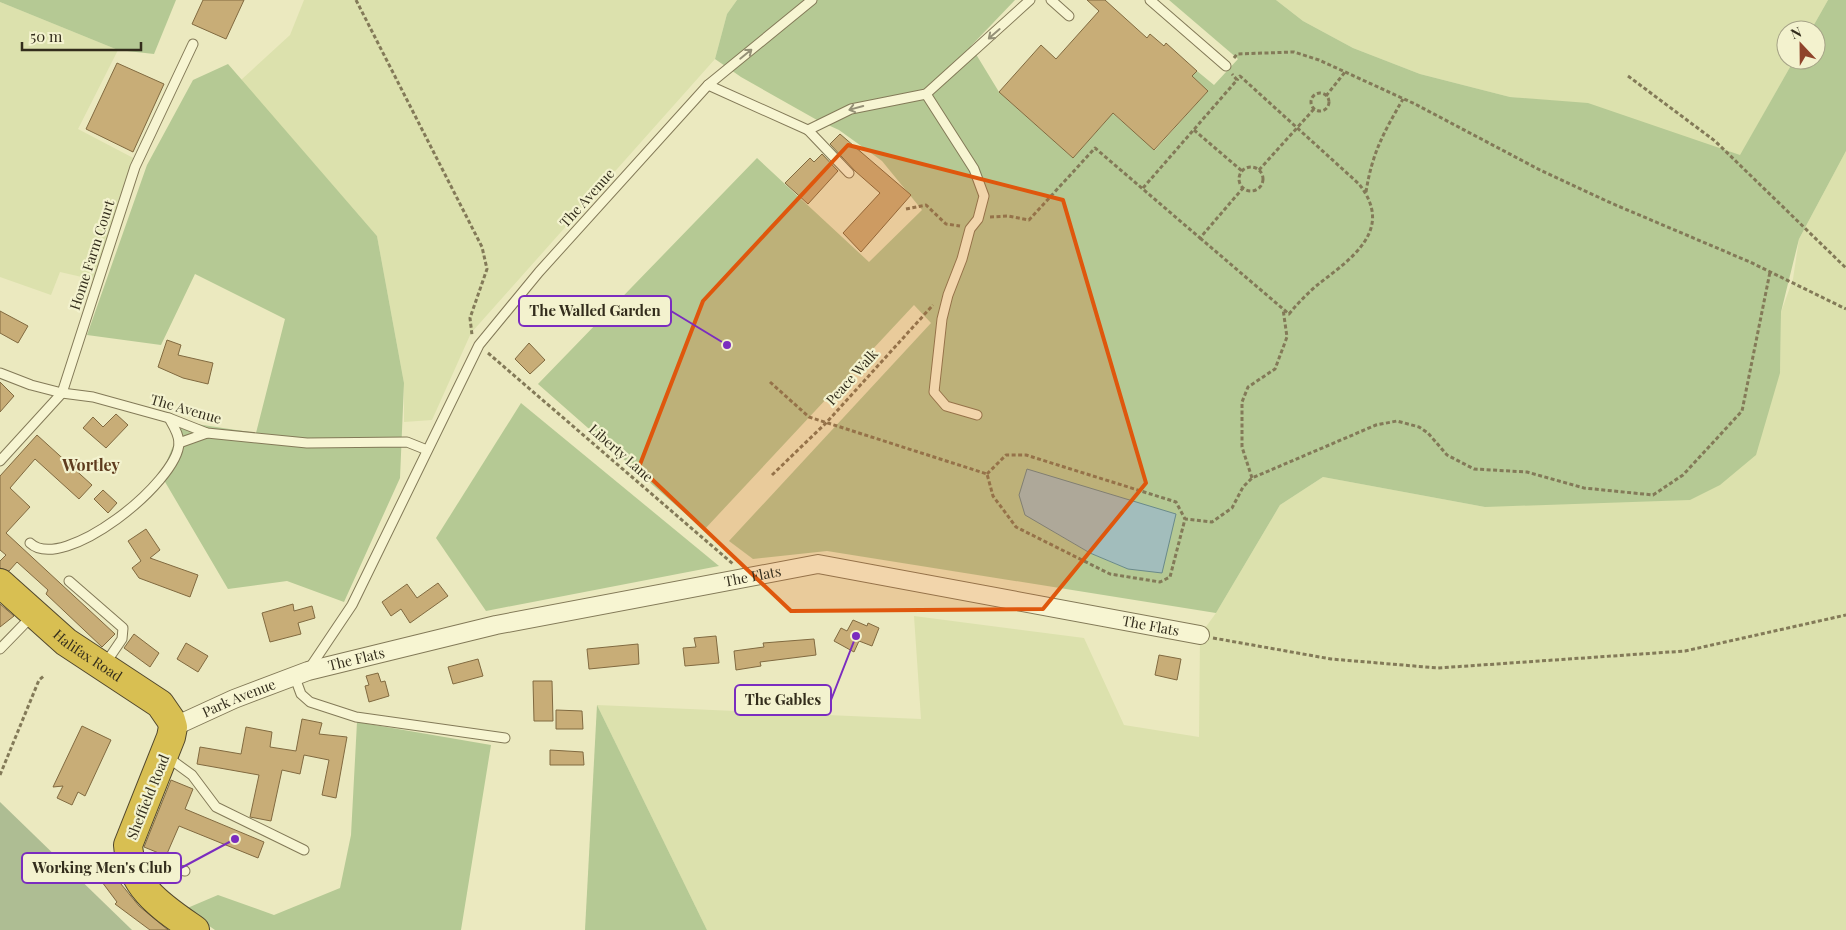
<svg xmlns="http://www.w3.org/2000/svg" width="1846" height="930" viewBox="0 0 1846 930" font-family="'Playfair Display',serif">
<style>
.farmland{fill:#dce1ad}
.green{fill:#b5c994;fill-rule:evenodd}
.cemetery{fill:#aebd93}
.water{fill:#a2bdbc;stroke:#6a8a8a}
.building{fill:#c8ad77;stroke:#816a40}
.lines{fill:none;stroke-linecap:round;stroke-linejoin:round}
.lane-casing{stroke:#837a58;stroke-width:11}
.street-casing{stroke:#837a58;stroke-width:20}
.highway-casing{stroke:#51472d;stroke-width:30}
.path{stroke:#837a58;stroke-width:3;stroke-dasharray:4 2.5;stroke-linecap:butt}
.lane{stroke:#f7f5d2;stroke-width:9}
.street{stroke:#f7f5d2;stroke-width:18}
.highway{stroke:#d8bf52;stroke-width:28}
.oneway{stroke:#959177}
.marked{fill:#df570d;fill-opacity:0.2;stroke:#df570d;stroke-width:4;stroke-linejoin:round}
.labels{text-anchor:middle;stroke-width:4.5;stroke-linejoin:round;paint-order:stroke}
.street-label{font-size:14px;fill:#332d1c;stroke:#f3f2ce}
.quarter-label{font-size:16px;font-weight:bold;fill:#5e3b1e;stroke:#f3f2ce}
.leader{fill:none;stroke:#7b2cbf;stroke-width:2}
.callout-dot{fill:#7b2cbf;stroke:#f3f2ce;stroke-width:2}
.callout{fill:#f3f2ce;stroke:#7b2cbf;stroke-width:2}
.callout-label{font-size:15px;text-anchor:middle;font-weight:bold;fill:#332d1c}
</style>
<rect width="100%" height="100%" fill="#ebe9bf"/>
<g class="farmland">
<path d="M304,0H737L727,14L715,59L471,333L432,420L404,422V383L377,236L241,80L290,35Z"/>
<path d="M1276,0H1828L1811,30H1786V60H1794L1740,156L1588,104L1510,97L1420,74L1353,48L1303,21Z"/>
<path d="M0,2L118,50L78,129L139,161L95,280L60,272L51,295L0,277Z"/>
<path d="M1846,151V930H707L597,705L921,719L914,616L1084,638L1124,725L1199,737L1200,635L1216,613L1280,505L1323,477L1485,507L1780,373L1781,312L1793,279L1799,239Z"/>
</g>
<g class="green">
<path d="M0,0H176L154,54L118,50L0,2Z"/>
<path d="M737,0H1015L971,46L999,92L1073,158L1107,120L1103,105L1155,150L1208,91L1192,76L1197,71L1214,85L1238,59L1169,0H1276L1303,21L1353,48L1420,74L1510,97L1588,103L1740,155L1794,60H1816V30H1811L1828,0H1846V151L1799,239L1781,312L1780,373L1756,455L1720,485L1690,500L1485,507L1323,477L1280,505L1216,613L827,551L753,559L729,541L931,323L914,305L704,530L538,384L757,158L869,262L922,210L882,161L839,130L817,120L741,77L715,59L727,14ZM1052,531L1128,569L1090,553Z"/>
<path d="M228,64L377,236L404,383L400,478L344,602L287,581L228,589L161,475L183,422L256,433L285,319L195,274L161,345L87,335L147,165L193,80Z"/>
<path d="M521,403L719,566L486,611L436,538Z"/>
<path d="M597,705L707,930H585Z"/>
<path d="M357,722L491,745L461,930H215L185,909L218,895L274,915L340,888L351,835Z"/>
</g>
<path class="cemetery" d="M0,802L132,930H0Z"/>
<path class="water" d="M1027,469L1176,514L1162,573L1128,569L1090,553L1025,515L1019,495Z"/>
<g class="building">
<path d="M203,0H244L226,39L192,24Z"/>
<path d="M1087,0H1105L1147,38L1150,34L1164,46L1166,43L1197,71L1192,76L1208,91L1154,150L1113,113L1073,158L999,92L1041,45L1056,59L1099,11Z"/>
<path d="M117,63L164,84L133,152L86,129Z"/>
<path d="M840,134L911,195L861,252L843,233L880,193L855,171L830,144Z"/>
<path d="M822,154L838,171L808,204L785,183L810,158L814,162Z"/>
<path d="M0,311L28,326L18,343L0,333Z"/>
<path d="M167,340L181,345L178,355L213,363L208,384L183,378L158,367Z"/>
<path d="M529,343L545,360L530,374L515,359Z"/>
<path d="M0,382L14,396L0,412Z"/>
<path d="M116,414L128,425L106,448L83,428L93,417L103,427Z"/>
<path d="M37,435L92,485L79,499L35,459L10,488L30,507L6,533L115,634L102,647L46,594L48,590L17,562L9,571L0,568V561L6,555L0,550V476Z"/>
<path d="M103,490L117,503L108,513L94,499Z"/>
<path d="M146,529L160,550L150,558L198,575L190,597L139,578L132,568L141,561L128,541Z"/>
<path d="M438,583L448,596L410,623L401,609L391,616L382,602L407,584L417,598Z"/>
<path d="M0,604L14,616L0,627Z"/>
<path d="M293,604L294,611L312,606L315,618L298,623L301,634L270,642L262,613Z"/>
<path d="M853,620L867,626L868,623L879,628L872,646L859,641L854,652L834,641L841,628L847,631Z"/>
<path d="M134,634L159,653L150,667L124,648Z"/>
<path d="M716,636L719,663L685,666L683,648L696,647L694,638Z"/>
<path d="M814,639L816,655L760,662L761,666L736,670L734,651L764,647L763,643Z"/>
<path d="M186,643L208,656L198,672L177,659Z"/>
<path d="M638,644L639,664L589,669L587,649Z"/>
<path d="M1159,655L1181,659L1177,680L1155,675Z"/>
<path d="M478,659L483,676L453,684L448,667Z"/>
<path d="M378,673L381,682L385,681L389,696L369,702L365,686L369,685L366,676Z"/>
<path d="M533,681H552L553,721H534Z"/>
<path d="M556,710L582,711L583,729H556Z"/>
<path d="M302,719L322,723L319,734L347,737L336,798L322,795L329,760L304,755L300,774L282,770L271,821L250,817L259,775L197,764L200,747L241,754L246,727L272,732L270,747L296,751Z"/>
<path d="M82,726L111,740L85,796L78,792L72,805L57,798L63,786L53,787Z"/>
<path d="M550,750L583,752L584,765H550Z"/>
<path d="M171,780L193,789L185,809L264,842L258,858L179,826L166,856L144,847Z"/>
<path d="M112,873L139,906L168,930H150L115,904L117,902L102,882Z"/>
</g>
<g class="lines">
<g class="lane-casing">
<g id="lane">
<path d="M1051,0L1069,16"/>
<path d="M1150,0L1226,66"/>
<path d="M708,85L808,130L851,109L926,94L1030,0"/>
<path d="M926,94L974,169L984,196L978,219L970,229L962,259L948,295L942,319L934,392L946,406L977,415"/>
<path d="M808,130L849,173"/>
<path d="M0,373L31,385L62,393L93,397L169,418L207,433L307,443L407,442L427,450"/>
<path d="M179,443L207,433"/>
<path d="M0,461L62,393L135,167L193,44"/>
<path d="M30,543C63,574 178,482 179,443C179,434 173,425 169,418"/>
<path d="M69,581L123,628L122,639L105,664"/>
<path d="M0,649L33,615"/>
<path d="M309,669L352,605L479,345L539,272L708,85L812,0"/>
<path d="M294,675L301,694L310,702L356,717L505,738"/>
<path d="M166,756L192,775L216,807L304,850"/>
<path d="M137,863L185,871"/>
</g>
</g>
<g class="street-casing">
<g id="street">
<path id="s1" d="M173,727L234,699L308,671L496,625L818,564L1200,635"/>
</g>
</g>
<g class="highway-casing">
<g id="highway">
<path id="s2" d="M0,583L66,642L160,704L171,720L173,727L171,737L128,845C131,888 162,907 195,930"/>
</g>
</g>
<g class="path">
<path d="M356,0L482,247L487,269L470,318L472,335"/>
<path d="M1234,58L1237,54L1294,52L1319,60L1415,104L1540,170L1611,203L1750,262L1846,309"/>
<path d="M1628,76L1715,141L1846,268"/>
<circle cx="1320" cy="102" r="9"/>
<path d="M1326,96L1345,72"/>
<path d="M1194,130L1242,171"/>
<circle cx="1251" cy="179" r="12"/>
<path d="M1259,170L1314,109"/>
<path d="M1143,188L1237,80L1232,74"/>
<path d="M1366,192C1372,153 1384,132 1403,99"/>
<path d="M906,209L926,205L946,224L960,226"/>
<path d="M990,217L1008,216L1029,220L1095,148L1200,238L1243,188"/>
<path d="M1200,238L1289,314C1297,304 1306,295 1316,286C1349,260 1396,231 1359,184L1240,76L1237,80"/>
<path d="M488,353L733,564"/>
<path d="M770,382L809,417L987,474L993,496L1016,527L1110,574L1160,582L1170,577L1185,519L1212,522L1232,508L1243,487L1252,478L1376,425L1397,421L1419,427L1428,433L1447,455L1474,469L1527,472L1584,488L1653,495L1683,475L1742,411L1770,272"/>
<path d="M987,474L1006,455H1026L1176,502L1185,519"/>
<path d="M772,475L826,423L933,305"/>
<path d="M1252,478L1242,447V402L1248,387L1275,369L1287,337L1283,309"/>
<path d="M1213,638L1331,659L1438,668L1685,651L1846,615"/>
<path d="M0,775L39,680L45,675"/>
</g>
<use href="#lane" class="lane"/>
<use href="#street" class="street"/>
<use href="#highway" class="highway"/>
</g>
<defs><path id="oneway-shaft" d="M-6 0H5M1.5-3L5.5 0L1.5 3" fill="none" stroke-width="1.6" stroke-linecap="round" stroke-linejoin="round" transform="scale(1.25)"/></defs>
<g class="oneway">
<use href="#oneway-shaft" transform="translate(994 34) rotate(139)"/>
<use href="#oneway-shaft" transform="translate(746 54) rotate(-39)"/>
<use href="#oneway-shaft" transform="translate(856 108) rotate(165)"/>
</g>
<path class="marked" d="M848,145L1063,200L1146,483L1043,609L791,611L639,467L703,301Z"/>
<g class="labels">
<g class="street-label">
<text transform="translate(587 198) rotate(-48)" y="5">The Avenue</text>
<text transform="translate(92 255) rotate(-72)" y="5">Home Farm Court</text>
<text transform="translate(852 377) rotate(-48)" y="5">Peace Walk</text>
<text transform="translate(186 409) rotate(16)" y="5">The Avenue</text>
<text transform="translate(621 453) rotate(41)" y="5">Liberty Lane</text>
<text dy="5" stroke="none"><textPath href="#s1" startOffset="601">The Flats</textPath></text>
<text dy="5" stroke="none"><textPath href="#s1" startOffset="1006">The Flats</textPath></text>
<text dy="5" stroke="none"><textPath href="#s2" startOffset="114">Halifax Road</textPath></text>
<text dy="5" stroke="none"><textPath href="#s1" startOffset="196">The Flats</textPath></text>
<text dy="5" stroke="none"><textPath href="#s1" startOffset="72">Park Avenue</textPath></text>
<text transform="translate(148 797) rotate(-68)" y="5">Sheffield Road</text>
</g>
<g class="quarter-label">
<text x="91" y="471">Wortley</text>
</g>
</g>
<path class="leader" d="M727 345L671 311M856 636L831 700M235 839L181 868"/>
<g class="callout-dot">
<circle cx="727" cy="345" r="5"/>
<circle cx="856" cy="636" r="5"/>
<circle cx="235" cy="839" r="5"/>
</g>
<g class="callout">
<rect x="519" y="296" width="152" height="30" rx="5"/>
<rect x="735" y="685" width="96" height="30" rx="5"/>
<rect x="22" y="853" width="159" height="30" rx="5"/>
</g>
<g class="callout-label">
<text x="595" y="316">The Walled Garden</text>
<text x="783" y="705">The Gables</text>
<text x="102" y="873">Working Men's Club</text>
</g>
<g transform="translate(1801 45) rotate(338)"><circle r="24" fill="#f3f2ce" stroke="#a6a387"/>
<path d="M0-4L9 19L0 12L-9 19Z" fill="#8f442b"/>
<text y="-8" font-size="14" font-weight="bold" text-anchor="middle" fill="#332d1c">N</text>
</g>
<path d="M22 42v8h119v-8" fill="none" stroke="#332d1c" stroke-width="2.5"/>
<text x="30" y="42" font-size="15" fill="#332d1c" stroke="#f3f2ce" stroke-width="4" paint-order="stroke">50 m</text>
</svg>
